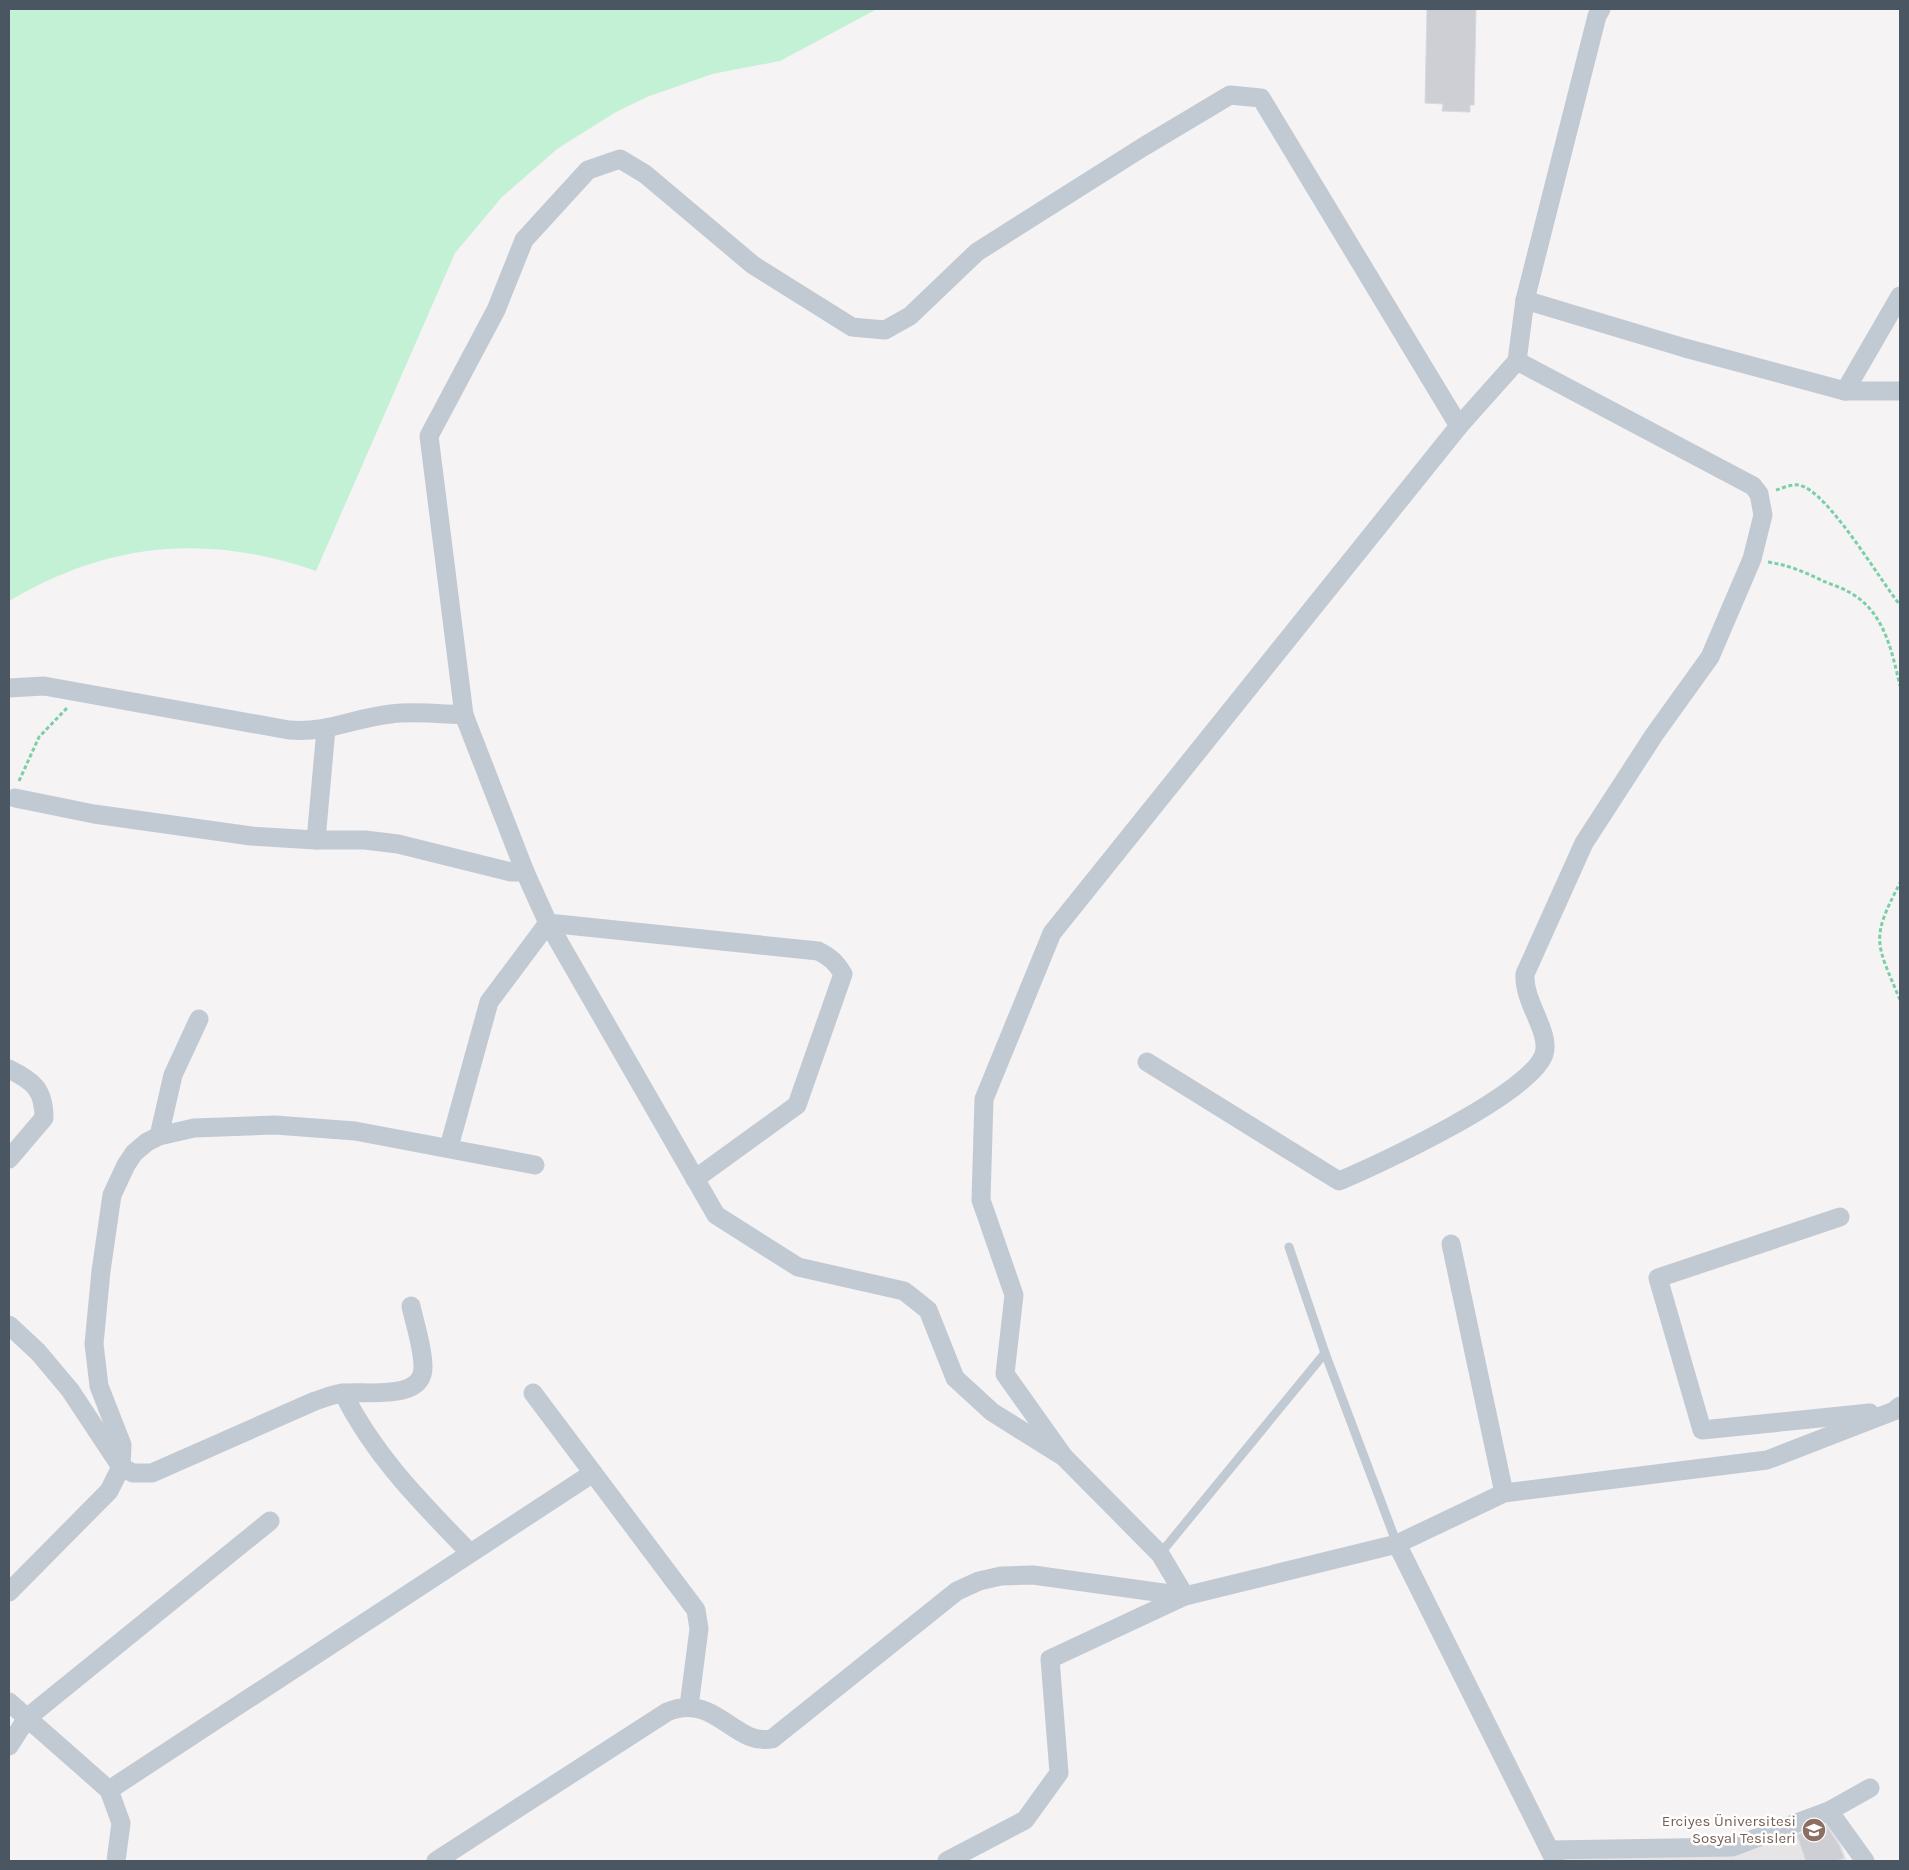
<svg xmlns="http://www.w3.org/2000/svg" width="1909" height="1870" viewBox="0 0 1909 1870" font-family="Karla,sans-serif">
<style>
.education{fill:#e6e4e5}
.green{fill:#c3f1d5}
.building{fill:#cdcfd5;stroke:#d7d9de}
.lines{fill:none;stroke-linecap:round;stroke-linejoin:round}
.path{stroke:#7ad0a6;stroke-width:3;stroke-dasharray:4 2.5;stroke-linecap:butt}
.service{stroke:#c1cad2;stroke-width:9}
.minor{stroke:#c1cad2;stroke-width:19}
.labels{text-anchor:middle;stroke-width:5;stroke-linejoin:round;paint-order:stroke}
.education-label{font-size:15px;fill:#785e54;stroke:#fff;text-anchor:end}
</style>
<rect width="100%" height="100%" fill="#f5f3f3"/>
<path class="education" d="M1831,1816L1847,1861H1562L1560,1857L1677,1856Z"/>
<path class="green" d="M9,9H877L780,61L712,74L647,97L616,112L557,149L502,197L455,253L316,571C208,533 107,542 9,601Z"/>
<g class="building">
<path d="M1427,9H1476L1474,105H1470V112L1442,111L1443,104L1425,103Z"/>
<path d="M1826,1825L1839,1845L1844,1858L1835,1861H1806L1797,1835Z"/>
</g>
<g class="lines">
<g class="path">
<path d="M1776,490C1783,488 1791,484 1799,485C1828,491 1879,579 1900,605"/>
<path d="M1768,562C1788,565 1805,572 1823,581C1833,585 1845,589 1854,595C1885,615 1892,652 1900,686"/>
<path d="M19,781L39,737L67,708"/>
<path d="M1900,1000C1876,942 1870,940 1900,883"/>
</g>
<g class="service">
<path d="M1289,1247L1325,1353L1397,1544"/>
<path d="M1160,1554L1325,1353"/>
</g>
<g class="minor">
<path d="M1525,300L1685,348L1845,391H1900"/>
<path d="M1845,391L1900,296"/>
<path d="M1459,426L1517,361L1525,300L1597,16L1601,9"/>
<path d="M9,688L44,686L289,730C329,733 353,718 391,714C415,711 440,714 464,715L429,436L496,310L524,240L588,170L620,159L645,174L753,265L852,327L885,330L910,316L977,252L1143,147L1230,95L1261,98L1459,426L1052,933L984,1099L981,1200L1014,1295L1005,1374L1064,1457"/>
<path d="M464,715L525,872"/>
<path d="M15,798L94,814L251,836L316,840H365L398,844L511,872H525L548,923L716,1215L798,1267L904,1291L928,1310L955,1378L992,1412L1064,1457L1160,1554L1185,1596L1050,1659L1059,1773L1025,1820L947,1861"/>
<path d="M316,840L326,729"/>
<path d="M1147,1062L1339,1181C1380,1164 1532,1093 1544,1054C1551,1032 1523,1002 1525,974L1584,843L1654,735L1710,657L1752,559L1763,515L1759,494L1753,486L1517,361"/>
<path d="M9,1069C33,1081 44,1089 44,1118L9,1159"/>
<path d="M159,1136L173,1075L199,1019"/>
<path d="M449,1147L489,1002L548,923L818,951C830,957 836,962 843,974L797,1105L695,1179"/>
<path d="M1840,1217L1658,1278L1702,1430L1870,1413"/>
<path d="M1451,1244L1504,1493"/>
<path d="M9,1325L38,1352L70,1390L121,1467L133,1473H152L315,1401C325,1398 335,1393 345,1393C367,1391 423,1401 423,1367C423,1347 415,1325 411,1306"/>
<path d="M343,1393C375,1457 421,1502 470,1553"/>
<path d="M533,1393L696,1610L699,1629L689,1706"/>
<path d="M1397,1544L1555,1861"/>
<path d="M9,1592L109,1491L121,1467L122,1445L99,1386L94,1344L101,1271L112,1195L126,1165L134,1153L147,1142L159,1136L194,1128L275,1125L355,1131L535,1165"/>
<path d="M9,1702L109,1790L121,1823L116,1861"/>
<path d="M9,1746L27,1718L270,1521"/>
<path d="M109,1790L593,1473"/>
<path d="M1550,1850L1732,1847L1829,1811"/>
<path d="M436,1861L667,1712C716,1692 733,1746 772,1739L957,1591L979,1581L1001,1576L1033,1575L1185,1596L1397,1544L1504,1493L1767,1460L1894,1411L1900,1406"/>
<path d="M1865,1861L1829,1811L1870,1788"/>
</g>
</g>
<defs>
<g id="university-disc" transform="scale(1.25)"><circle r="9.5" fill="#8d6e63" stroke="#fff"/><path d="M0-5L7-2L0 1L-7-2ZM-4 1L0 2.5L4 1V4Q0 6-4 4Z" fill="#fff"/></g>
</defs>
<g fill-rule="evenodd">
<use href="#university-disc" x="1814" y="1830"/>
</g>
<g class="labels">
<g class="education-label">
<text x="1796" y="1826">Erciyes Üniversitesi<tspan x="1796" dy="17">Sosyal Tesisleri</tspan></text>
</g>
</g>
<rect width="1909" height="1870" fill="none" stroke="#4a5661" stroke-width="20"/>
</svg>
